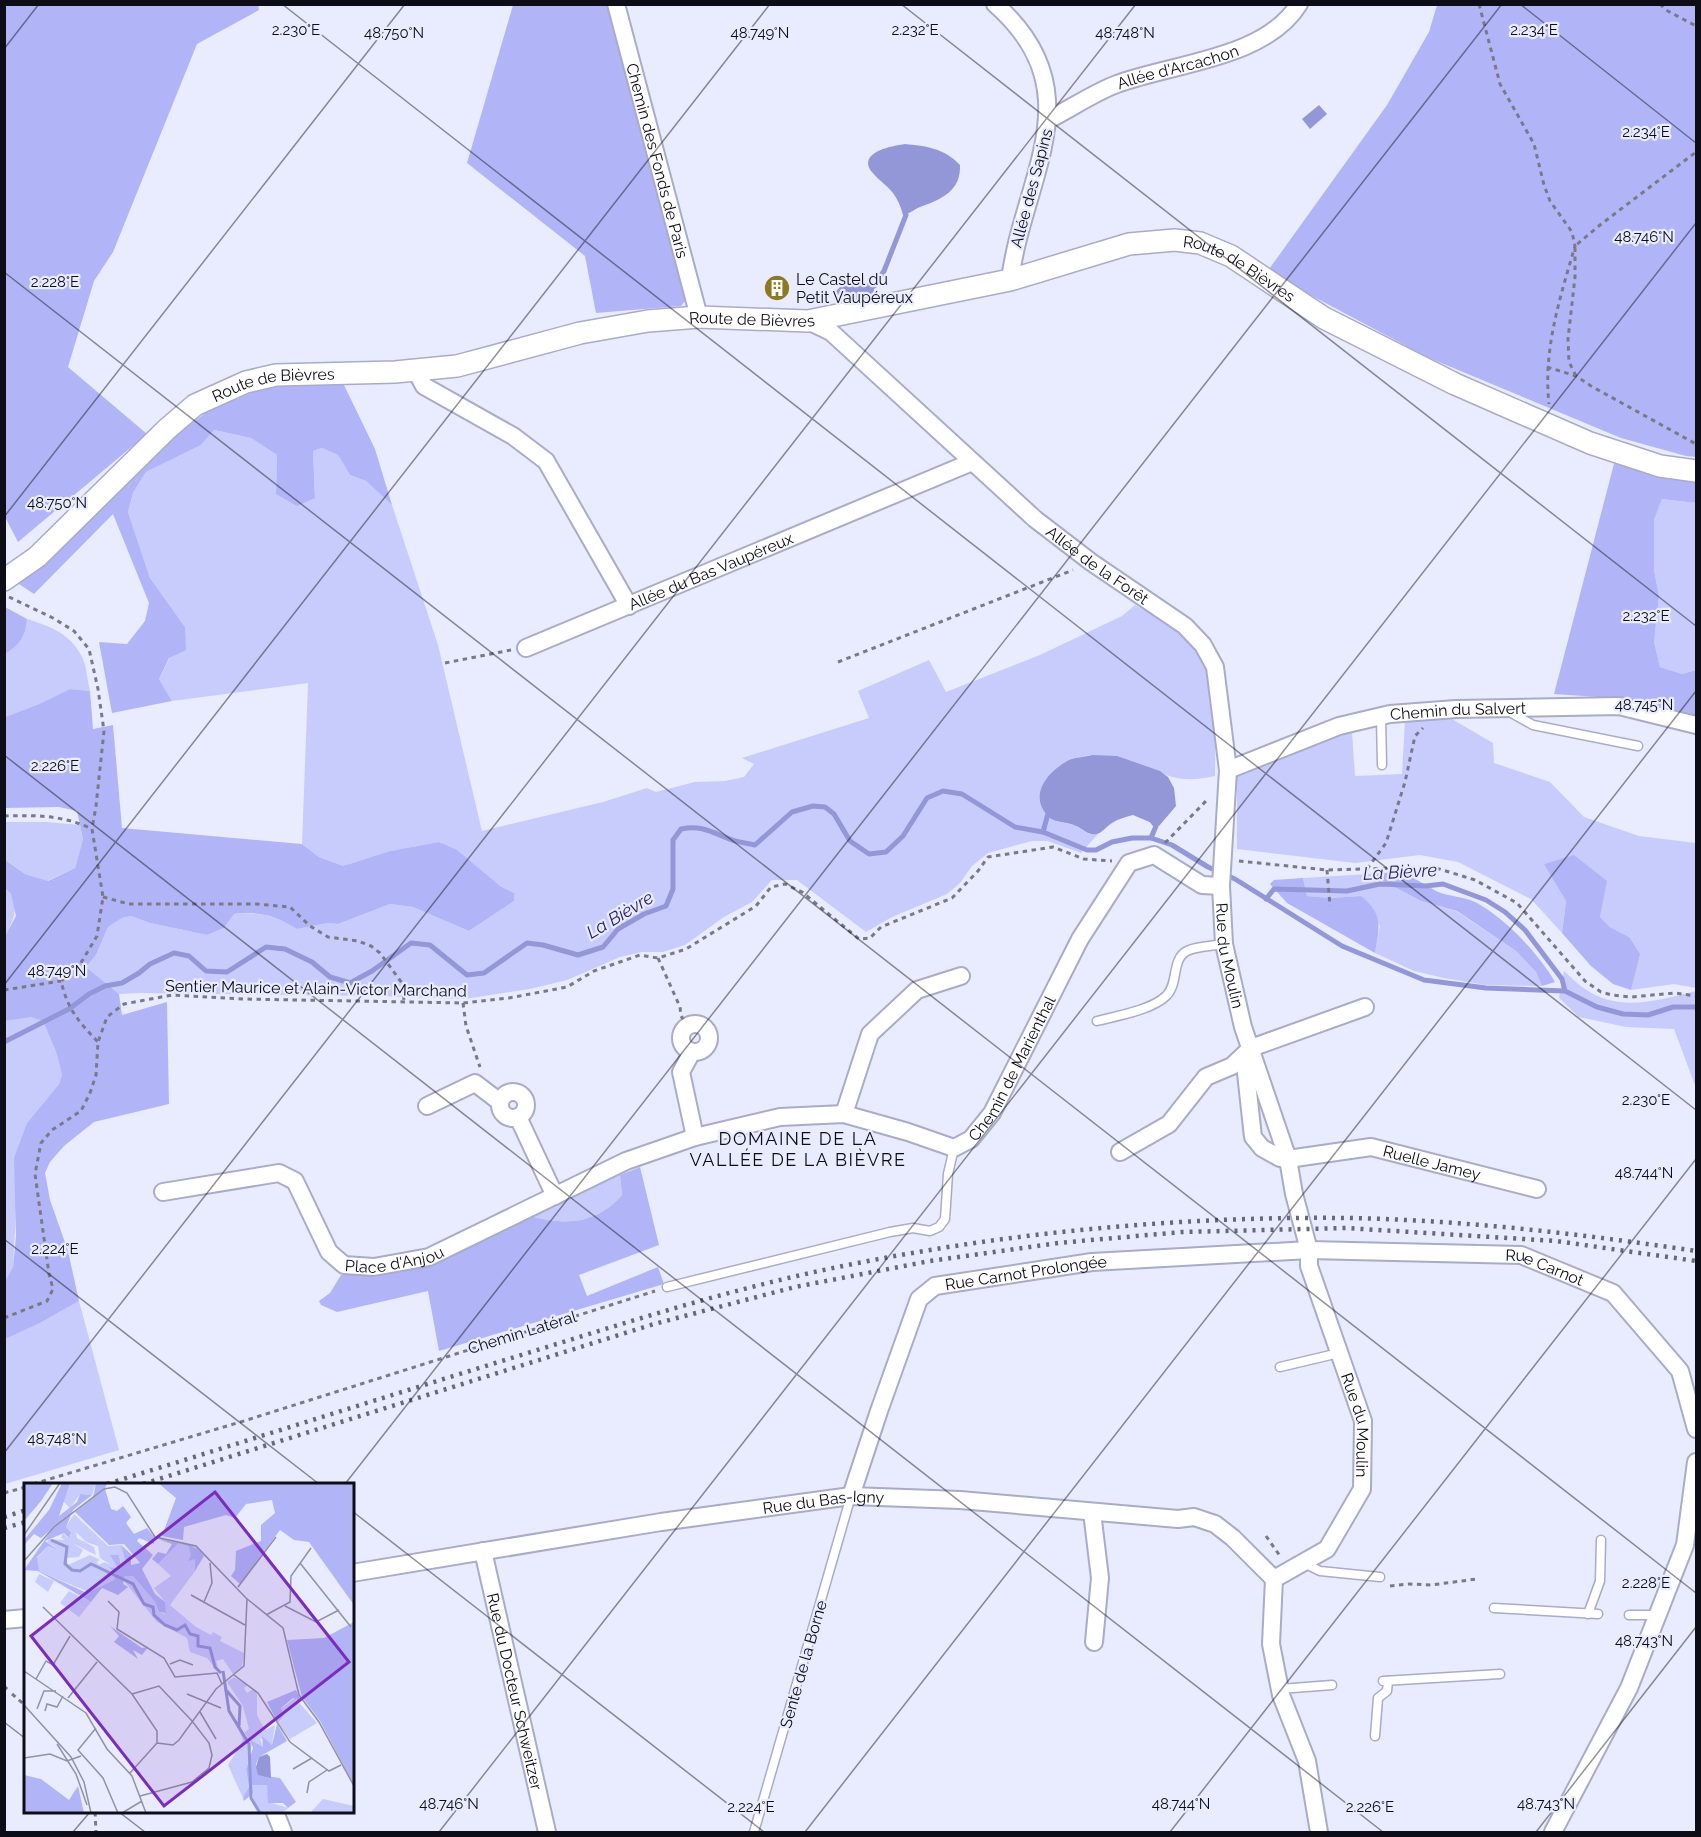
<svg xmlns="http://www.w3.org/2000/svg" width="1701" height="1837" viewBox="0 0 1701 1837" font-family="Raleway,sans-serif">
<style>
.green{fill:#c8ccfc}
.forest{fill:#b1b5f7}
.water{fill:#9397d7}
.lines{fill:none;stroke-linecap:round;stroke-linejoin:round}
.stream{stroke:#9397d7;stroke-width:5}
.service-casing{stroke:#a9abca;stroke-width:11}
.minor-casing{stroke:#a9abca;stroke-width:20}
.tertiary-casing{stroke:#a9abca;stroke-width:24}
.path{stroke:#797a88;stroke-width:3;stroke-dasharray:4.5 4.5;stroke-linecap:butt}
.service{stroke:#fff;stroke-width:8}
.minor{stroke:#fff;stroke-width:16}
.tertiary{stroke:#fff;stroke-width:21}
.rail{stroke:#676876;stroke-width:4.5;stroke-dasharray:3 6;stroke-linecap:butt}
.ticks{fill:none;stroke:#0d0d18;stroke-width:1.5;stroke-opacity:0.45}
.labels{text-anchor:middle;stroke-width:4.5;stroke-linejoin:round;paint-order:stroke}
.street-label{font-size:16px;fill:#0d0d18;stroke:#e9ebfe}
.poi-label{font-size:16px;fill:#0d0d18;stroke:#e9ebfe;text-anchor:start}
.water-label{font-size:18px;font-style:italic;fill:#29216b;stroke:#e9ebfe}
.neighbourhood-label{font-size:18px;letter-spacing:1.5px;fill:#0d0d18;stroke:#e9ebfe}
.inset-river{fill:none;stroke:#9397d7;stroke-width:3}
.inset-road{fill:none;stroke:#9192a2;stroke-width:1.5}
.view{fill:#7b2cbf;fill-opacity:0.15;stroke:#7b2cbf;stroke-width:3}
.inset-edge{fill:none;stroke:#0d0d18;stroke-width:3}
.ticks-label{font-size:15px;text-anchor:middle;fill:#0d0d18;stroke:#e9ebfe;stroke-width:4.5;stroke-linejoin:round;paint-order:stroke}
</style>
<rect width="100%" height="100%" fill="#e9ebfe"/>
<g class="green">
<path d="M214,430L251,438L277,455L276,494L315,497L313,451L322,448L338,455L350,475L366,481L392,505L438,645L482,831L603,802L647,788L656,792L695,782L725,781L744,777L754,764L742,758L869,718L858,691L929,660L946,692L1040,655L1122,616L1135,605C1154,616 1179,627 1194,644C1220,675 1215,737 1215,776C1197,780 1176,782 1159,771L1092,755L1071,759L1056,821L1074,825L1089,834H1098L1081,853L1048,841H1032L988,853L972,866L960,883L947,894L892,917L866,932L797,880H772L752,902L724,917L685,945L663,952H642L620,957L567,980L530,989L464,999L379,996L140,993L119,994L86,967L96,955L108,927L122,918L131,916L150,923L207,935L224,928L234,914C264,913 271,914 297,929L328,923L338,924L390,904L413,907L469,931L514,901V893L500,886L440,842L390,851L343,866L319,857L302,844L308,683L172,701L159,679L185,627L150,578L128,512L133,493L146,472L201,445Z"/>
<path d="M1662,499L1696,503V670L1682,674L1660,667L1654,642L1659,596L1654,570V520Z"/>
<path d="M27,619C50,626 71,634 82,657C87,667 87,680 90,691L70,689L39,704L5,717V654C19,646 26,636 27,619Z"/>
<path d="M1445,715L1493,743L1494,763L1550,782L1584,817L1639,836L1696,843V988L1674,984L1631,990L1634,974L1629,937L1610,927L1545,864L1566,901L1562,933L1531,899L1458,862L1420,855L1355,863L1237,849V777L1245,770L1306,744L1352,732L1355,776L1402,774L1405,720Z"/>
<path d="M4,822H47L80,825L83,839L75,868L47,881L25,874L5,860Z"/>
<path d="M1370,874L1421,901L1456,911L1516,951L1536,972L1542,986L1485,985L1444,978L1414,971L1375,953L1380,926L1361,896L1330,898L1307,896L1303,878Z"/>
<path d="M5,888C22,903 14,919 5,936Z"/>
<path d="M1564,971C1571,977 1577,984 1585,989C1620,1013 1659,1000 1696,991V1088L1674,1029L1626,1027L1579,1017L1559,998Z"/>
<path d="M31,1016L43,1021L56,1052L62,1075L59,1084L27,1123L16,1212L13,1267L5,1281V1021Z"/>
<path d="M620,1175L622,1195C597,1224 565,1226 530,1216Z"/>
<path d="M79,1301L119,1450L5,1484L4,1339L40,1323Z"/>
</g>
<g class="forest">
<path d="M258,4L259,10L197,44L113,252L94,281L68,367L147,434L18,542L4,515L5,5Z"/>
<path d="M513,5H610L689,296L681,306L596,313L585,256L467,163Z"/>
<path d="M1437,5H1696V457L1686,456L1621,438L1427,357L1267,272L1387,105L1429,32Z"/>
<path d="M343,383L375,449L392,505L366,481L350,475L338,455L322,448L313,451L315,498L297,506L276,494L277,455L251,438L214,430L201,445L146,472L133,493L128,512L150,578L185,627L186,650L169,658L159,679L172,701L112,713L99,642L127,644L145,621L149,603L113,514L34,594L19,584L165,443L208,411L273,384Z"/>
<path d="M1615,460L1670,477L1696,482V503L1662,499L1654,520V570L1659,596L1654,642L1660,667L1682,674L1696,670V718L1614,698L1554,694Z"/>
<path d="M5,607L27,619C26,636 19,646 5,654Z"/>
<path d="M70,689L90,691L93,729L113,725L122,828L302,844L319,857L343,866L390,851L439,842L457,850L500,886L514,893V901L469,931L413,907L390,904L338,924L328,923L297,929C271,914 264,912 234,914L224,928L207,935L150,923L131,916L122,918L108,927L96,955L86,967L119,994L122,1015L167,1002L169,1104L94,1122L64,1146L50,1162L45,1173L50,1200L68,1251L79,1301L40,1323L5,1339V1281L13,1267L16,1236L14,1158L27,1123L59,1084L62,1075L56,1052L43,1021L31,1017L5,1021V936L16,916L11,894L5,888V860L25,874L48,881L75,868L83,839L77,811L59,807L5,808V717L39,704Z"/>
<path d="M1574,855L1607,881L1600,917L1610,927L1629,937L1640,954L1631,990L1613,984L1591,966L1562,933L1566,901L1544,864Z"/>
<path d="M1399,872C1413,876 1423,884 1436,891C1449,897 1464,896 1477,903C1506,919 1538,953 1555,982L1542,986L1536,972L1516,951L1457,911L1421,901L1370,874Z"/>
<path d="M1303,878L1307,896L1330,898L1361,896C1383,914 1380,926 1375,953L1287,903L1270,884L1274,880Z"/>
<path d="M640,1167L659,1245L579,1275L587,1296L658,1267L664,1284L439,1351L428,1291L337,1312L321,1305L319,1301L330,1293L341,1275L385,1271L530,1216C565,1226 597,1224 622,1195L620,1175Z"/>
</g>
<g class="water">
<path d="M1319,105L1327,114L1310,129L1302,119Z"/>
<path d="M905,144C926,146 944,148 960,165C961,191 942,199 920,207C914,209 910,214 903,215C901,207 898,200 893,193C887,185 878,180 872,172C857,152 892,146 905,144Z"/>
<path d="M845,282L873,283C879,301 859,301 845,304L836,296V291Z"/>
<path d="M1092,755L1117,756L1160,771L1168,777L1174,788L1176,806L1159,826L1133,815C1126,817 1118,819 1112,823C1107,826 1102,833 1097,834C1089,836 1083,829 1076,826C1067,821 1054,824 1047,815C1028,793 1050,770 1069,760C1076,757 1085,757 1092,755Z"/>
</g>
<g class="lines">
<g class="stream">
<path d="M874,286L884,271L906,215"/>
<path d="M1152,821L1156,826L1151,838L1172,845L1208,867L1235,879L1342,946L1424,980L1486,988L1565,991L1597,1007L1623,1014L1648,1015L1673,1007H1696"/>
<path d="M1043,832L1049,810"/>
<path d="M1266,899L1274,889L1347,891L1380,884L1426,886L1443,884L1486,900L1505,912L1525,930L1562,979L1565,991"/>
<path d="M4,1042L69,1009L89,994L105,986L122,983L139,973L150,964L174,953L189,956L206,971L227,972L266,947L285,949L312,962L330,977L350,983L372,971L411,943L430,945L467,975L484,973L527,943L543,945L578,955L603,947L618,929L644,914L666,906L673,889V840L681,829C700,825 710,831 727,838C735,842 746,843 755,845L792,812L813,806L825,807L834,814L850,841L869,854L886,852L903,836L927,798L943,791L962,794L1015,827L1043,832L1087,850H1096L1112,842L1132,838H1151"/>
</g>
<g class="service-casing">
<g id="service">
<path d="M1508,711L1533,725L1638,746"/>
<path d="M1381,717L1382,765"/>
<path d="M1097,1021C1116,1016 1152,1010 1166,996C1179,984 1171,959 1187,951C1197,946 1213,946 1224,944"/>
<path d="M667,1287L890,1232L913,1228L930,1231L939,1227L945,1219L948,1174L954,1148"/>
<path d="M1280,1367L1339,1353"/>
<path d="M1304,1563L1320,1571L1380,1577"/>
<path d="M1494,1608L1598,1614"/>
<path d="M1588,1614L1600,1581L1601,1540"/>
<path d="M1629,1615H1657"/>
<path d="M1383,1681L1500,1674"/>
<path d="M1280,1689L1332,1685"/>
<path d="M1375,1736L1378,1698L1387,1691L1388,1681"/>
<path d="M754,1832L851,1496"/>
</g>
</g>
<g class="minor-casing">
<g id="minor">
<path id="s1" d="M616,4L699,317"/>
<path d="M995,4C1095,92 1023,177 1010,280"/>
<path id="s2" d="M1048,120C1072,108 1093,93 1117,84C1173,63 1265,59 1299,4"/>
<path id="s3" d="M808,321L831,332L1035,519L1091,562L1185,626L1203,645L1215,667L1228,770L1221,886L1224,944L1243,1027L1288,1159L1294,1194L1309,1250V1266L1363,1421L1362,1489L1327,1549L1274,1579"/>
<path d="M416,371L424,386L513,436L546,461L629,606"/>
<path id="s4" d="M526,648L972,462"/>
<path id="s5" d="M1228,770L1339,726L1390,714L1456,709L1619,706L1696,725"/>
<circle cx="695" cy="1038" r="14"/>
<path d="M692,1052L681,1072L695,1137"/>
<path id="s6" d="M1244,1055L1253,1137L1262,1148L1280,1158L1288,1159L1371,1147L1537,1189"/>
<circle cx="513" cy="1105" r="13"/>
<path d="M427,1106L475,1083L500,1102"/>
<path d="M844,1114L870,1034L917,990L961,976"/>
<path d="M518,1117L555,1196"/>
<path d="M1120,1152L1169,1124L1206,1077L1232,1066L1251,1048L1365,1007"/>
<path id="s7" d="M163,1192L279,1173L295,1181L329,1252L344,1265L374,1267L429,1257L626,1161L695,1137L780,1117L844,1114L908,1132L954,1148L971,1139L992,1113L1080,939L1129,863L1154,855L1202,885L1221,886"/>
<path id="s8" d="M851,1496L879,1411L919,1299L935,1286L1092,1262L1309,1250L1521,1255L1613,1293L1680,1371L1696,1429"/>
<path d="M1092,1512L1100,1578L1094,1642"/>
<path id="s9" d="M483,1551L547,1832"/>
<path id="s10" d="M352,1573L661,1522L851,1496L960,1500L1178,1519L1194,1517L1215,1524L1233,1538L1274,1579"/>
<path d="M1274,1579L1271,1644L1281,1695L1307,1761L1319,1832"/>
<path d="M4,1620L26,1618"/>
<path d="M275,1812L283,1832"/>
<path d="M1553,1832L1629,1688L1685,1545L1696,1462"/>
</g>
</g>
<g class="tertiary-casing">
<g id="tertiary">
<path id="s11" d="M4,580L37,557L167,429L195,405L246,382L276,375L395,372L457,366L580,333L648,321L699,317L808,321L1010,280L1129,244L1175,240L1200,243L1231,256L1324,318L1455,384L1590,443L1660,466L1696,471"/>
</g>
</g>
<g class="path">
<path d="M1479,4L1500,84L1534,144L1544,185L1550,201L1572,232L1575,246C1560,298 1543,349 1549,404"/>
<path d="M1660,4L1666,10L1696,26"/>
<path d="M1547,367L1576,376L1591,386L1696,444"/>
<path d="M1576,376L1569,362L1568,339L1575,277V246L1600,225L1696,152"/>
<path d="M9,597L53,618L74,631L89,649L98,689L104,731L96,806L92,829"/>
<path d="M838,662L1073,570"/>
<path d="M445,663L511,650"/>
<path d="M4,816C36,815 63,815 92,829L103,897L97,936L79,966L61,981C68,1010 78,1021 98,1042"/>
<path d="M1165,843L1206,801H1210"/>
<path d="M1239,861L1327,870L1433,867L1475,880L1517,903L1585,981L1601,992L1612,995L1631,997L1675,993L1696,996"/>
<path d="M1367,869L1386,843L1405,782L1415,736L1423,728"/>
<path d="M1327,870L1330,906"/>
<path d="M103,897L129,904H256L290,907L310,926L328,937L358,941L371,946L380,953L402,983L404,1001"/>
<path d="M658,958L680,1007L681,1016L688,1026"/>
<path d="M4,990L61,981"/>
<path d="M463,1003L466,1026L480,1067"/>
<path d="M4,1318L47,1301L53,1289L49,1274L35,1174L41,1143L52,1130L81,1111L90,1093L96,1075L98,1042L107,1017L124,1004L172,995L244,999L463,1003L509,998L567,987L594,971L640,955L658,958L686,949L756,906L771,887L785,884L802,892L859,939L870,938L881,927L952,898L978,871L988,857L1053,847L1084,859L1112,861"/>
<path d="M33,1484L247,1420L655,1291"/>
<path d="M4,1493L26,1487"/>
<path d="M1266,1536L1280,1556"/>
<path d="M1390,1586L1409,1584L1431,1585L1477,1579"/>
<path d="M4,1686L10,1692"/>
<path d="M12,1694L26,1706"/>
<path d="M95,1812L96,1832"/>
</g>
<use href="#service" class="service"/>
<use href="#minor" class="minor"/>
<use href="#tertiary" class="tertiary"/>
<g class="rail">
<path d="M107,1484C240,1443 372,1401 505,1360C609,1328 713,1294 819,1271C991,1234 1172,1216 1347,1218C1464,1220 1581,1234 1696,1251"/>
<path d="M143,1484L654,1324L795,1287L930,1261L1058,1243L1182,1232L1346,1228L1556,1241L1696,1261"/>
<path d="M4,1517L26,1510"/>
<path d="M4,1528L26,1522"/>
</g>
</g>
<path class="ticks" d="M282,4L1696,1110M901,4L1696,626M1520,4L1696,143M4,49L39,4M4,272L1696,1593M4,517L405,4M4,755L1383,1832M4,985L770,4M4,1239L319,1484M4,1453L1136,4M345,1484L1502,4M352,1511L764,1832M4,1722L26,1739M119,1812L145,1832M73,1832L90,1812M439,1832L1696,223M805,1832L1696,691M1170,1832L1696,1159M1536,1832L1696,1627"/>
<defs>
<g id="building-disc" transform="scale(1.35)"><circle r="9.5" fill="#8b7a20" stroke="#e9ebfe"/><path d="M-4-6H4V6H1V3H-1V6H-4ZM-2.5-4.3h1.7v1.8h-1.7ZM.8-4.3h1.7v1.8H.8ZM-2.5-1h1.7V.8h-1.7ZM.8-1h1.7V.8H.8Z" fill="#fff"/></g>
</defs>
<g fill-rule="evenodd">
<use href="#building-disc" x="777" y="288"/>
</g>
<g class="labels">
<g class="street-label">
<text dy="6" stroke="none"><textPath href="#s2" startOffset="141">Allée d'Arcachon</textPath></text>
<text dy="6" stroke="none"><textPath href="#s1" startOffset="162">Chemin des Fonds de Paris</textPath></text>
<text transform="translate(1031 188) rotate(-75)" y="6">Allée des Sapins</text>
<text dy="6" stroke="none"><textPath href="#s11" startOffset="1332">Route de Bièvres</textPath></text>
<text dy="6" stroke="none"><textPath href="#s11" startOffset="828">Route de Bièvres</textPath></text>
<text dy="6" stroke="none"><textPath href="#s11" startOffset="342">Route de Bièvres</textPath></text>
<text dy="6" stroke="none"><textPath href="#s3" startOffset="380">Allée de la Forêt</textPath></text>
<text dy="6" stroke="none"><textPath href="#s4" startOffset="200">Allée du Bas Vaupéreux</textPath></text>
<text dy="6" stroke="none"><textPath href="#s5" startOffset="240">Chemin du Salvert</textPath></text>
<text dy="6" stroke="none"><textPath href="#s3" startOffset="828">Rue du Moulin</textPath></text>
<text transform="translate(316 988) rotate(1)" y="6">Sentier Maurice et Alain-Victor Marchand</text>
<text dy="6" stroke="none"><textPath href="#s7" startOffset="980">Chemin de Marienthal</textPath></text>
<text dy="6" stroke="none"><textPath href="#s6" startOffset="272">Ruelle Jamey</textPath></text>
<text dy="6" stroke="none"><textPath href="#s7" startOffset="285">Place d'Anjou</textPath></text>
<text dy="6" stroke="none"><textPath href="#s8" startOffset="843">Rue Carnot</textPath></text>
<text dy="6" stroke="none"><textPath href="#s8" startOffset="321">Rue Carnot Prolongée</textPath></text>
<text transform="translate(522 1332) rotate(-17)" y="6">Chemin Latéral</text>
<text dy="6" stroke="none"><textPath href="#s3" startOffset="1317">Rue du Moulin</textPath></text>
<text dy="6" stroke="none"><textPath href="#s10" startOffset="477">Rue du Bas-Igny</textPath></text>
<text transform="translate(803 1664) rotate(-74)" y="6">Sente de la Borne</text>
<text dy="6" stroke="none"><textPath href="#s9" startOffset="144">Rue du Docteur Schweitzer</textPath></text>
</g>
<g class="poi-label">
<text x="796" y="285">Le Castel du<tspan x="796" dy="18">Petit Vaupéreux</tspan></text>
</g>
<g class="water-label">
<text transform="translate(1400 872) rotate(-3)" y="6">La Bièvre</text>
<text transform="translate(620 915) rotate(-31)" y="6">La Bièvre</text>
</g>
<g class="neighbourhood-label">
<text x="798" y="1145">DOMAINE DE LA<tspan x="798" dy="21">VALLÉE DE LA BIÈVRE</tspan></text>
</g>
</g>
<g transform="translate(24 1483)">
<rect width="330" height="330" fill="#e9ebfe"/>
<path d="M46,0H72L68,12L56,11L46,25L39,18ZM50,31L84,63L97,62L102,72V80L98,83L95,72H87L94,85L84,84L92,91L90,97L65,109L14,88L13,75L24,63L33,65L23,59L25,56L41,57L37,55L39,50L44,55L47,52L42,44ZM52,49L62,59L74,63L76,75L87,82L80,79L75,82L73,79L76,77L66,72L44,82L42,75L55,74L59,67L48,60L72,72L70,64L53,55ZM155,60L165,64L171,76V88L146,122L172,144L187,152L189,149L198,154L196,158L220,170L218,184L209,191L199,176L192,178L194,184H190L183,175L166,169L163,155L133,139L101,99V93H109L131,119L135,129L141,131V119L130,105L147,93L134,81ZM15,91L30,98L24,109L11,99ZM45,108L67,119L55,134L36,120ZM210,194L224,202L220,205L223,210L229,206L233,210V232L241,247L251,242L248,262L236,255L239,264L228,261L222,286L225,304L219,315L204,282L219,257L213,243L216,242L217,250L225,255L220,250L225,246L219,223L203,199ZM271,215L293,240L266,256L254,240L260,234L254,228ZM227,302H243L245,319L264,325L258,330H237L229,316ZM299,316L330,323V330H286Z" fill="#c8ccfc" fill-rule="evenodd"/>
<path d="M29,0L17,18L0,38V1ZM38,0H46L35,33L53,19L56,11L68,12L49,27L42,44L47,50L45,55L40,50L21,58L33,66L24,63L13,74L15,88L63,110L90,97L92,91L84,84L94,85L86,72H95L97,82L102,80L97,62L107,71V82L116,80L100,61L85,62L51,29L69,15L72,0H83L81,6L87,26L93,28L99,23L107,34L102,40L110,51L123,45L130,54V61L115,55L113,58L129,72L118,86L131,111L141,119L142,130L135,129L131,119L109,93H101L99,101L104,104L94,112L78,105L67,119L14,88L0,87L29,45L17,55L10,51L0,62V57L25,27ZM134,0H330V122L285,59L270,57L256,47L216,101L207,93L211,87L212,68L237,58V42L251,30L248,17L222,21L211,35L202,32L160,44L159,57L138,53L152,15ZM134,56L166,62L174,66L180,73L171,88V76L164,78L167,72L165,64L155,60L134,81L128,76L134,69L142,71L148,61ZM330,139V302L296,238L278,214L263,157L300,155ZM86,143L118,165L124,164L118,172L109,167L114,176L90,159L95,153ZM272,207L277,218L269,215L257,225L260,233L254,240L243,219ZM253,241L263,258L235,274L232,281L235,292L256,295L272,319L264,325L259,320H244L243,302H228L229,310L220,318L219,315L225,304L222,286L229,265L226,257L239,264L238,253L248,262ZM0,292L17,296L45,317L54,303L60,330H0Z" fill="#b1b5f7"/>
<path d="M243,271L246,274L247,295L234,292L232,284L235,274Z" fill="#9397d7"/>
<path class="inset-river" d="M27,57L43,64L41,81L48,87L56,88L67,81L109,101L120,121L129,124L130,132L141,142L153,147L161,142L166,151L174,153V163L186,165L191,184L197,190M199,188L205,228L225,261L227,315L236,330M201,206L216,223L215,243"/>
<path class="inset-road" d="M0,52L36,0M0,78L30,44L80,6L91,4L103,10L131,54L172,63L222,115L259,145L275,212L295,239L330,303M276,80L327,144M214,104L252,54M167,112L221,142M84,118L95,129L93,146L140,175L151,194L193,190L198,201M180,119L188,100L186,80M261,123L292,139L315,127M19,124L108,211L133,248V260M242,132L266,119L267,93L287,65M146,181L156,177L169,182M0,188L62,230L83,266L108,293L122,330M210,192L234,210L266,259L305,288L317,282M12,196L22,178L29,182L46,153M108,211L135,203L168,238L185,260L188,272L185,285L168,299L116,313M163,211L197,225M44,215L73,179M0,222L47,274L60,299L67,330M13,226L20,208H32M21,228L23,221L33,224L39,213M176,229L192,256M72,245L54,267L79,295L94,330M133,260L149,262L155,257L192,206L220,183L223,116M33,261L52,291L63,322M0,275L26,271L43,278L57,273M269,286L288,275M106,290L133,260M283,310L285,299L303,287M98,330L118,318"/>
<path class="view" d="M191,9L325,179L140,323L7,153Z"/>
<rect width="330" height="330" class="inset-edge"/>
</g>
<g class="ticks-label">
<text x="296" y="35">2.230°E</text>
<text x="915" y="35">2.232°E</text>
<text x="1534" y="35">2.234°E</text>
<text x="394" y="38">48.750°N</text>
<text x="760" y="38">48.749°N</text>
<text x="1125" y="38">48.748°N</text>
<text x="1646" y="137">2.234°E</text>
<text x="1644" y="242">48.746°N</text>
<text x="55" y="287">2.228°E</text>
<text x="57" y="508">48.750°N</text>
<text x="1646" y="621">2.232°E</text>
<text x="1644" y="710">48.745°N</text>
<text x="55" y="771">2.226°E</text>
<text x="57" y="976">48.749°N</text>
<text x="1646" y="1105">2.230°E</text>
<text x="1644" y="1178">48.744°N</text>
<text x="55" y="1254">2.224°E</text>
<text x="57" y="1444">48.748°N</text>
<text x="1646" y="1588">2.228°E</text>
<text x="1644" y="1646">48.743°N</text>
<text x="449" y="1809">48.746°N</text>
<text x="1181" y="1809">48.744°N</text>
<text x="1546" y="1809">48.743°N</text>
<text x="751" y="1812">2.224°E</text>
<text x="1370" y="1812">2.226°E</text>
</g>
<rect width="1701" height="1837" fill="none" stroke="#0d0d18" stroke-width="12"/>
</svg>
